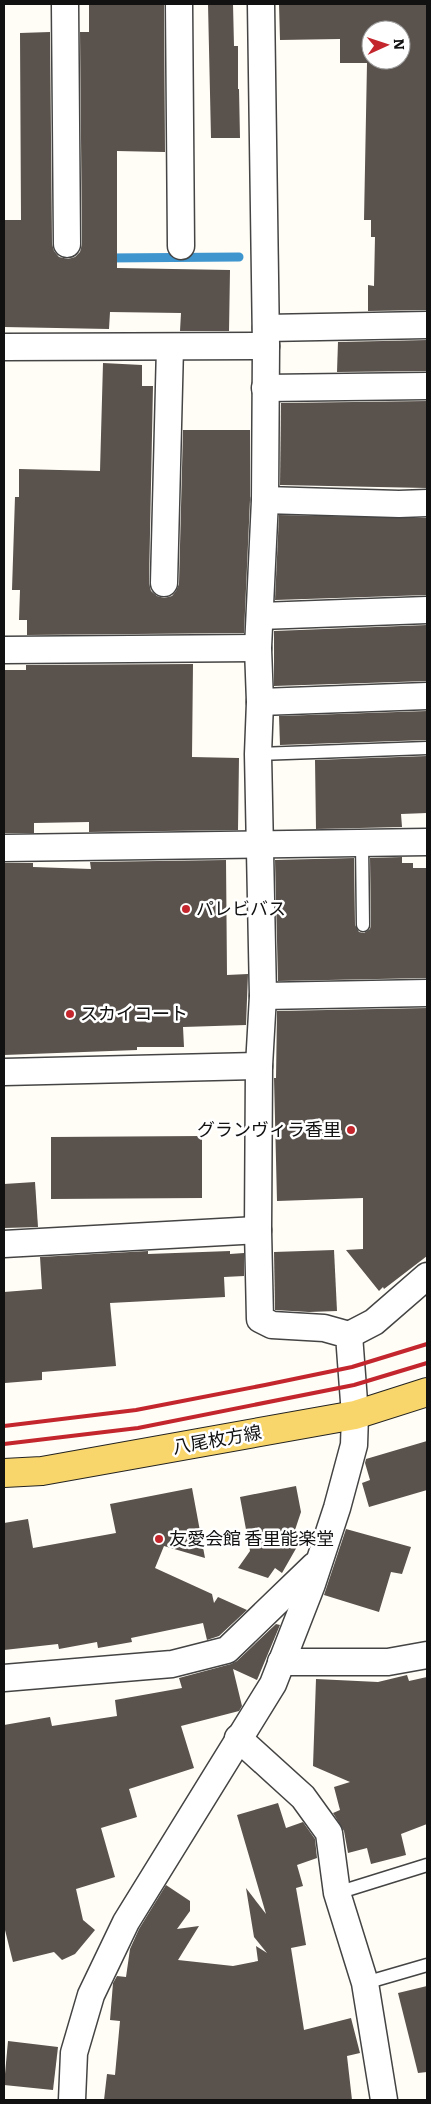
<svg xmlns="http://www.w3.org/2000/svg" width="431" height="2104" viewBox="0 0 431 2104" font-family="Literata,'Noto Sans JP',serif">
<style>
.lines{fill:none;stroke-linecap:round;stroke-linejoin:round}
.stream{stroke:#3f96cf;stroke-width:9}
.building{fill:#5a524d;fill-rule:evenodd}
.service-casing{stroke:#444;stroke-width:15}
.minor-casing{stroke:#444;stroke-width:29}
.primary-casing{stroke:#222;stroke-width:30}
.service{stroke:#fff;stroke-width:12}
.minor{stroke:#fff;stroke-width:26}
.primary{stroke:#f9d66b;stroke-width:28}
.rail{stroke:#c4262e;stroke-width:4}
.poi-dot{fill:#c4262e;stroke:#fff;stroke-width:2}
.labels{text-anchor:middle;stroke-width:5;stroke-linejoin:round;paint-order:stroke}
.poi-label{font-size:18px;fill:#111;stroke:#fff;text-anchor:start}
.street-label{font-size:18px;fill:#111;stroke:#fff}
</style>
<rect width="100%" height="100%" fill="#fffdf5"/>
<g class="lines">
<path class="stream" d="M107,258L239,257"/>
</g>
<g class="building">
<path d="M89,4H164L165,152L117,151V268L230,270L229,331H180L181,313L110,312L109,329L4,327V220H21L20,33L50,32L52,244L54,251L59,257L68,259L75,257L80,252L82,244L80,32H89Z"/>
<path d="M208,4H233L234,46H238V89H239L240,138H211Z"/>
<path d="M279,4H427V310L368,311V285L374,286L375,237H371V220H364L367,63H340V39L280,40ZM371,30H401V60H371Z"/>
<path d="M427,340V371L337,372L338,342Z"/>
<path d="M103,363L142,365V386H153L149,583L151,591L157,596L164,598L172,596L176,591L179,584L183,430H250V500L244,633L27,635V620H19L20,590H12L15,497H19V469L100,471Z"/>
<path d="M427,401V488L280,485L281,403Z"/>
<path d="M279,515L426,518L427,595L275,600Z"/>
<path d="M427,625V681L274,686V631Z"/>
<path d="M193,664L192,757L239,758L238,830L89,832V822L34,823V833H4V670H26V665Z"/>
<path d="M427,711V740L280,745L279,716Z"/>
<path d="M427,756V813L401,814L402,827L316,829L315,760Z"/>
<path d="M402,857V863H413V868H427V978L278,981L275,860L354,858L355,925L359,932L364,933L370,929L371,925L370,858Z"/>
<path d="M226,860L227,975L248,974L246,1025L183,1027L184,1047H137V1050L4,1055V863H33V867L91,869L90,862Z"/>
<path d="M427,1008V1256L384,1289L383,1287L379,1291L346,1250L363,1249V1198L277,1201L274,1078H276L277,1011Z"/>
<path d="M202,1136V1198L51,1199V1137Z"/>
<path d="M35,1182L38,1227L4,1228V1184Z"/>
<path d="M334,1250L337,1311L309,1312L275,1310L274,1252Z"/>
<path d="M148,1251V1254L230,1251V1254L244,1253V1276L224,1277L225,1297L110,1303L116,1366L42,1372V1380L5,1383L4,1292L42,1289L40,1257Z"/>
<path d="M427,1441V1490L369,1507L362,1483L370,1480L365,1463L366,1459Z"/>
<path d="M296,1486L301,1512L291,1542L298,1545L282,1573L275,1568L268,1578L238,1568L250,1551L240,1497Z"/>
<path d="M192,1488L205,1558L164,1546L155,1568L212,1594L214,1603L218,1597L247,1610L219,1636L207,1640L203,1623L131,1638L132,1642L98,1648L97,1642L59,1649L58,1644L4,1650V1523L28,1519L33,1548L116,1533L110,1504Z"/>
<path d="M346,1529L411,1547L402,1574L391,1572L379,1612L324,1595Z"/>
<path d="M276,1624L280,1625L257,1680L233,1669L242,1706L239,1711L181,1726L194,1768L129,1789L137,1817L101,1828L115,1877L76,1889L83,1920L95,1930L75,1954L62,1960L54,1952L13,1962L4,1926V1725L50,1717L52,1726L117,1716L115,1700L182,1688L179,1678L231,1664L237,1661Z"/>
<path d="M407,1675L409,1681L427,1677V1824L401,1834L406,1855L371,1864L367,1848L348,1853L344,1831L333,1813L340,1810L334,1787L350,1782L313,1766L316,1679L378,1682Z"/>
<path d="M278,1803L286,1828L303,1822L315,1839L317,1858L297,1865L303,1886L296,1888L306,1945L291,1948L304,2030L351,2018L360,2053L347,2056L352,2100H104L107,2074L115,2075L120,2021L110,2020L113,1983L117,1976L126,1977L130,1949L139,1929L166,1885L190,1901V1911L177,1929L199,1926L178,1960L233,1966L258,1961L256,1946L267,1953L254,1937L246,1888L266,1914L237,1815Z"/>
<path d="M427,1986V2072L418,2073L398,1993Z"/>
<path d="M8,2041L58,2047L53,2090L4,2085Z"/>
</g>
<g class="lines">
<g class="service-casing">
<g id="service">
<path d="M258,754L427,748"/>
<path d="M362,843L363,925"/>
<path d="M337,1893L427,1865"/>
<path d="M365,1983L427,1965"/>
</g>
</g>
<g class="minor-casing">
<g id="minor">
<path d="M65,4L67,244"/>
<path d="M179,4L181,246"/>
<path d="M266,328L427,325"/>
<path d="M4,347L266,346"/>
<path d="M265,388L427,386"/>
<path d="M265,500L399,504L427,503"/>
<path d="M164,583L170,347"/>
<path d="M260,616L427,610"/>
<path d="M4,650L258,648"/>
<path d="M260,702L427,696"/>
<path d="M4,848L427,842"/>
<path d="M263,996L427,993"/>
<path d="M4,1072L259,1066"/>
<path d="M4,1244L258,1230"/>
<path d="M349,1335L374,1322L427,1276"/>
<path d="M281,1662H388L427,1655"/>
<path d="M4,1678L172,1664L227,1650L314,1566"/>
<path d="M238,1738L303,1797L329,1833L337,1893L365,1983L384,2100"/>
<path d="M72,2100L74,2053L91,1995L126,1922L273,1684L312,1584L337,1508L354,1445L355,1415L349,1335L324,1328L272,1325L260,1319L258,1230L259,1066L263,996L258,754L260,702L258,648L265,500L266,346L261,4"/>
</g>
</g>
<g class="primary-casing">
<path id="primary" d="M4,1473L42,1471L355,1415L427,1392"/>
</g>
<use href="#service" class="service"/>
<use href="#minor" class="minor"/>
<use href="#primary" class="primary"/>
<g class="rail">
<path d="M4,1426L136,1410L265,1385L352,1367L427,1344"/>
<path d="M4,1444L138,1428L354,1385L427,1363"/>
</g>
</g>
<g class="poi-dot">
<circle cx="186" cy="909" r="5"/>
<circle cx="70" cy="1014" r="5"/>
<circle cx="351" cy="1130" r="5"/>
<circle cx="159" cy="1539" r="5"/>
</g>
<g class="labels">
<g class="poi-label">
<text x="196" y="915">パレビバス</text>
<text x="80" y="1020">スカイコート</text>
<text x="341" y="1136" text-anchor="end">グランヴィラ香里</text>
<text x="169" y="1545">友愛会館 香里能楽堂</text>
</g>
<g class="street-label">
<text transform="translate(217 1440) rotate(-10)" y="6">八尾枚方線</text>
</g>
</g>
<rect width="431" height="2104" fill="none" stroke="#111111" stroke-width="10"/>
<g transform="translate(386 45) rotate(87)"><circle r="24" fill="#ffffff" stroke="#a0a0a0"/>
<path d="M0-4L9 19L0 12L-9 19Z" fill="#c4262e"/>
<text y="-8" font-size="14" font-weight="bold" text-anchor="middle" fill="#111111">N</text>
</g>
</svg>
